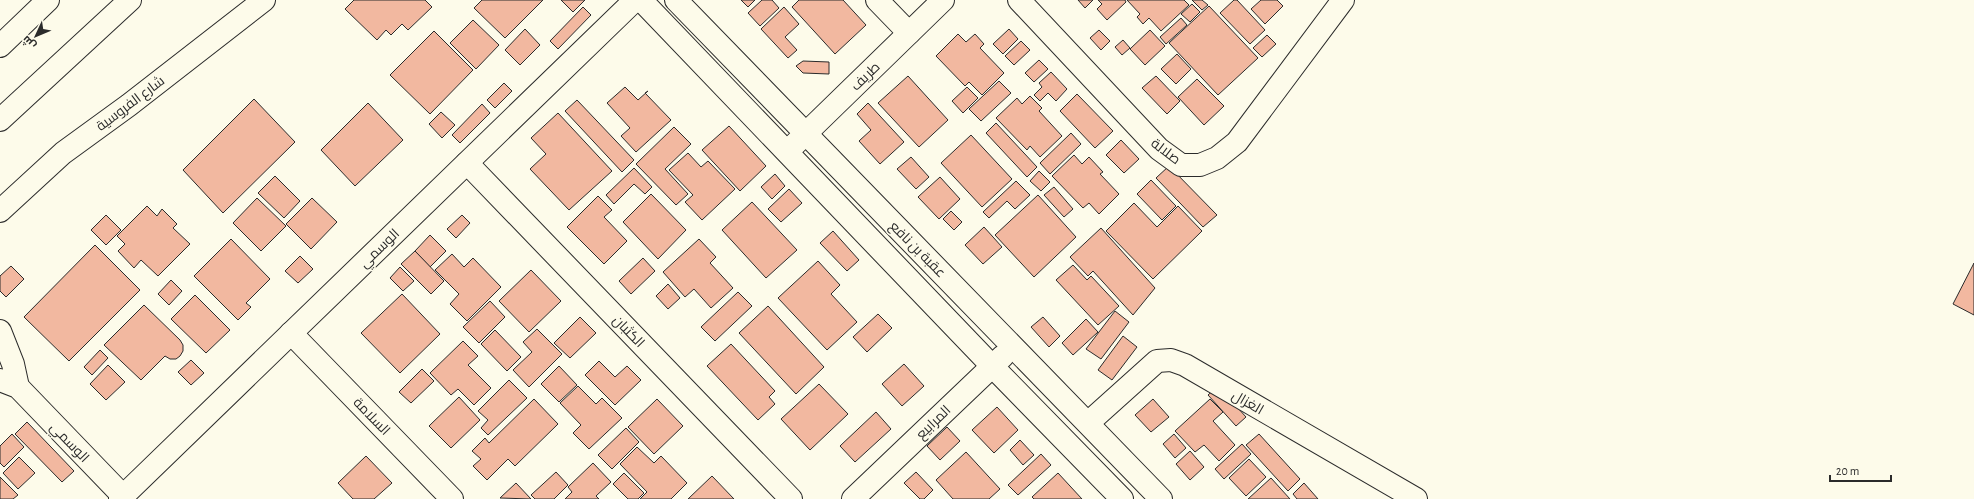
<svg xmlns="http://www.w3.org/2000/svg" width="1974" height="499" viewBox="0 0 1974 499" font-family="'Alegreya Sans',Cairo,sans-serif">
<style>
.building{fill:#f2b8a0;stroke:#2b2b2b}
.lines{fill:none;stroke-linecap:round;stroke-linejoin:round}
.minor-casing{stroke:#2b2b2b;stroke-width:24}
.major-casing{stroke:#2b2b2b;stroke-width:24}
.highway-casing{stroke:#2b2b2b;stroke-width:24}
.minor{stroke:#fdfbea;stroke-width:22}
.major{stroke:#fdfbea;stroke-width:22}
.highway{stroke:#fdfbea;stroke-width:22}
.labels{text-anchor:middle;stroke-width:3;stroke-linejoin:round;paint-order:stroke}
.street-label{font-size:14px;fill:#2b2b2b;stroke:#fdfbea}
</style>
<rect width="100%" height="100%" fill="#fdfbea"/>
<g class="building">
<path d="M354,0H425L432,7L408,30L402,24L391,35L386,30L377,40L345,9Z"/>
<path d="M482,0H543L505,38L474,8Z"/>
<path d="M561,0H585L573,12Z"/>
<path d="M741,0H755L748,7Z"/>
<path d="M762,0H772L779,8L760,26L748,13Z"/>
<path d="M799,0H843L866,25L835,54L792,7Z"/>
<path d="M1078,0H1093L1085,8Z"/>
<path d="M1098,0H1125L1126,2L1107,20L1097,9L1102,4Z"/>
<path d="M1127,0H1184L1189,5L1161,31L1149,18L1143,24L1137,17L1140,14Z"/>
<path d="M1192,0H1202L1208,5L1202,10Z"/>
<path d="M1234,0H1237L1265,30L1250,44L1220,13Z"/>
<path d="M1261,0H1277L1283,6L1265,24L1251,9Z"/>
<path d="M1192,4L1200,12L1190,22L1181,14Z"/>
<path d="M1209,6L1258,58L1218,95L1169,43Z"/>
<path d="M583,7L591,15L558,49L550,41Z"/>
<path d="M784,7L799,24L785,37L797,50L788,58L761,29Z"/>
<path d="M1181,18L1187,25L1166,44L1160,37Z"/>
<path d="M473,20L499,45L476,69L450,43Z"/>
<path d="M525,29L540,45L520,65L505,50Z"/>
<path d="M1009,29L1018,39L1003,54L993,44Z"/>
<path d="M1099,30L1110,41L1101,50L1090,38Z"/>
<path d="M1150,30L1165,46L1145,65L1130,49Z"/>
<path d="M434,31L473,70L430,114L390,75Z"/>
<path d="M958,34L966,42L975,34L984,44L980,48L1004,73L982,95L969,82L965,86L936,56Z"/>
<path d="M1267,35L1276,44L1262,57L1253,48Z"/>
<path d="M1123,40L1130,48L1122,55L1115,47Z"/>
<path d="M1021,41L1030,50L1014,65L1005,56Z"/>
<path d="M1177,54L1191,69L1176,84L1161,69Z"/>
<path d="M1039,60L1048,69L1034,82L1025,73Z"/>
<path d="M803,61L829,62V74L803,73L796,66Z"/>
<path d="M1051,72L1067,89L1056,101L1048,93L1040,101L1034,95L1042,87L1039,83Z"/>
<path d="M908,76L948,120L919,147L878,103Z"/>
<path d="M1156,76L1180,101L1167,114L1142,88Z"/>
<path d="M1197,79L1224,106L1204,125L1178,97Z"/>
<path d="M999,81L1011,93L981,121L969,109Z"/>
<path d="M504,83L512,91L495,108L487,100Z"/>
<path d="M625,87L638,100L648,91L645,93L671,120L636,152L621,136L630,128L607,103Z"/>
<path d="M967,87L978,98L963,113L952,101Z"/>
<path d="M1077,94L1113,131L1095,148L1060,111Z"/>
<path d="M1030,96L1042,108L1039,111L1062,136L1040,157L1030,146L1027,150L996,118L1017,98L1022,104Z"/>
<path d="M254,99L295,142L223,213L183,170Z"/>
<path d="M577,100L634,160L622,172L565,111Z"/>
<path d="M368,103L403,140L355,186L321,150Z"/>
<path d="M868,103L904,142L880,164L859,141L871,130L857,114Z"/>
<path d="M482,104L490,113L460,143L452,135Z"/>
<path d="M441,112L455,125L442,138L429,124Z"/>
<path d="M558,113L612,171L569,210L530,169L546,154L531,138Z"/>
<path d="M996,123L1037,167L1027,177L986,133Z"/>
<path d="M729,126L766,166L740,191L702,150Z"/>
<path d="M674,127L691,144L665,169L688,194L676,205L636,164Z"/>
<path d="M1071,133L1081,144L1050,174L1040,163Z"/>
<path d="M971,135L1012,179L982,207L941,163Z"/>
<path d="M1121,140L1139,159L1124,173L1106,155Z"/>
<path d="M688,153L701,167L708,161L735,189L702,220L685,202L693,195L669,170Z"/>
<path d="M1074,155L1082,164L1089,157L1103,172L1100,174L1119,194L1099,214L1089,203L1083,208L1052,176Z"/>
<path d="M911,157L929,177L916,189L897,169Z"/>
<path d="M1169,166L1217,215L1203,227L1156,178Z"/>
<path d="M634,168L652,187L645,194L634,184L614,204L606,195Z"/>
<path d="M1039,171L1050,182L1041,191L1030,181Z"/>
<path d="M775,174L785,186L772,199L761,187Z"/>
<path d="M275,176L300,201L284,218L258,193Z"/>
<path d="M940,177L960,199L939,219L918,197Z"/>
<path d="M1151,180L1176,206L1162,220L1137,194Z"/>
<path d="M1016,181L1030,195L1015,209L1007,201L989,218L983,212Z"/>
<path d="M1054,187L1073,209L1064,217L1044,195Z"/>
<path d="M789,189L802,203L781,222L768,209Z"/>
<path d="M651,194L686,230L658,259L623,222Z"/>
<path d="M1038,195L1076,237L1034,277L995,235Z"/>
<path d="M598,196L612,210L604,217L627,241L604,264L567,227Z"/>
<path d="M257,198L286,226L261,251L233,223Z"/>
<path d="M312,198L337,222L311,249L286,224Z"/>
<path d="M752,202L797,250L766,278L722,230Z"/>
<path d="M1134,203L1157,227L1178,206L1202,231L1153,279L1106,231Z"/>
<path d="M147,206L157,216L162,209L177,224L173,228L190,244L158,276L141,260L134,268L118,251L125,244L117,236Z"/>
<path d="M951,211L962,222L954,230L943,219Z"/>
<path d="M106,215L121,230L106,245L91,230Z"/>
<path d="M462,215L470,223L456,238L447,229Z"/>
<path d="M984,227L1002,247L983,264L965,245Z"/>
<path d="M1101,228L1155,288L1133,315L1093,271L1088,276L1070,257Z"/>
<path d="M833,231L859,260L847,271L820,243Z"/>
<path d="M430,235L446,251L430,267L415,251Z"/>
<path d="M231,239L270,279L246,303L251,307L238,320L194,276Z"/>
<path d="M699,239L716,257L710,263L733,288L711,308L694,289L685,297L663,272Z"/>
<path d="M95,245L140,290L69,361L24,317Z"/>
<path d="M415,251L444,281L431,294L401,264Z"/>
<path d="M452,254L464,267L473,258L501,287L467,321L450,304L459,294L435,270Z"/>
<path d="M300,256L313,269L298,283L285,271Z"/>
<path d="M643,258L655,271L631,294L619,281Z"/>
<path d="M818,261L840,285L831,294L857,322L827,350L778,298Z"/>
<path d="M1974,263V315L1953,304Z"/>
<path d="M1073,265L1087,280L1091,276L1119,306L1098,325L1056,280Z"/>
<path d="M11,266L24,279L6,297L0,291V276Z"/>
<path d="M400,267L414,281L403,291L390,278Z"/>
<path d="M531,270L561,301L529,332L499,301Z"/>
<path d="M171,280L182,291L169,305L158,294Z"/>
<path d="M668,284L680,298L668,309L656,296Z"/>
<path d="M738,292L752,306L715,341L701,327Z"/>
<path d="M402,294L440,334L400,373L361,333Z"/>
<path d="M195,295L230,330L206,353L171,319Z"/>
<path d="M490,301L505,317L479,343L463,327Z"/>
<path d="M144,305L180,340L183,345V351L180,356L176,359H170L165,356L141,380L104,345Z"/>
<path d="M768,306L824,367L796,394L739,333Z"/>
<path d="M1115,311L1129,322L1101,359L1086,349Z"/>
<path d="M878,314L892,328L867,352L853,337Z"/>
<path d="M580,317L596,333L570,358L554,343Z"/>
<path d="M1043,317L1060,336L1049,347L1031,327Z"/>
<path d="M1086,319L1098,332L1073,355L1062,343Z"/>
<path d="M537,329L562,354L529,387L513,370L532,352L523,342Z"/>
<path d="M495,330L521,357L507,371L481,344Z"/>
<path d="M1123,336L1137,347L1112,380L1098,370Z"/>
<path d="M463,341L478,356L468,365L491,388L474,405L458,389L451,395L430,373Z"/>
<path d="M731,344L775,391L769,397L775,404L758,420L707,366Z"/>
<path d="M100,350L108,358L92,375L84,367Z"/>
<path d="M191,360L204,373L191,385L178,372Z"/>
<path d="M599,361L615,377L627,366L641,380L615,405L585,375Z"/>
<path d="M904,364L924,386L902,406L882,384Z"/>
<path d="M108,365L125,382L106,400L90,384Z"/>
<path d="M559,366L577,385L559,402L541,384Z"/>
<path d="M422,369L434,381L411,403L399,392Z"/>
<path d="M509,380L527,398L488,435L481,428L488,420L478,411Z"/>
<path d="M819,384L848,414L810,450L781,419Z"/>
<path d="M578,386L596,404L602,398L622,418L589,449L573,433L581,425L560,403Z"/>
<path d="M1218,386L1246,417L1236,426L1208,395Z"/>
<path d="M459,397L480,420L451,448L429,426Z"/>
<path d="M534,399L558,424L515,466L508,459L487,480L473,466L481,459L472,451L485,438L489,443Z"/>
<path d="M657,399L683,426L654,454L628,427Z"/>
<path d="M1153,399L1169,417L1151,432L1135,415Z"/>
<path d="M1210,399L1223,412L1213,421L1235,445L1219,461L1204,445L1195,452L1175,431Z"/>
<path d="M997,407L1018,430L994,453L972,430Z"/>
<path d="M876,412L891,429L855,462L840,446Z"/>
<path d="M27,422L74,471L62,482L15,434Z"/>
<path d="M947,427L960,441L940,460L927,446Z"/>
<path d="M626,428L639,442L612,469L598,455Z"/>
<path d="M12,434L24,447L4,467L0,463V446Z"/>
<path d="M1174,434L1186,448L1175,458L1163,444Z"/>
<path d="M1259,434L1300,479L1288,491L1246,445Z"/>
<path d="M1020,440L1034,455L1023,465L1010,450Z"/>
<path d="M1242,444L1251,454L1224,479L1215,469Z"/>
<path d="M637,447L654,463L661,456L687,483L671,499H640L647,492L620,464Z"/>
<path d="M1190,451L1204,467L1190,480L1176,464Z"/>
<path d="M966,452L1000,489L989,499H953L936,480Z"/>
<path d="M1041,454L1051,465L1018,495L1008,485Z"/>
<path d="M366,456L392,483L374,499H353L338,483Z"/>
<path d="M19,457L35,473L18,489L3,473Z"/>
<path d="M1249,459L1266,477L1246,496L1229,478Z"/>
<path d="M593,463L611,482L596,496L599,499H565L572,492L568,487Z"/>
<path d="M556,472L568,485L554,499H535L531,495Z"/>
<path d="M916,472L933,490L924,499H920L904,483Z"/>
<path d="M624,473L644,493L638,499H628L613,484Z"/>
<path d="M1058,473L1082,499H1034L1032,497Z"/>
<path d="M712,476L734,499H688Z"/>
<path d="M0,477L18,495L13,499H0Z"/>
<path d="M1271,478L1290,499H1248Z"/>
<path d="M516,483L531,499L500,498Z"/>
<path d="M1304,483L1318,499H1297L1293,494Z"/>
</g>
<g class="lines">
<g class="minor-casing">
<g id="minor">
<path d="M641,0L992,366L1122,499"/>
<path d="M676,0L1161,499"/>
<path d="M877,0L909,33"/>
<path d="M1019,0L1159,149L1181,165H1200L1217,158L1237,142L1343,0"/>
<path d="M795,144L943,0"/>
<path d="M467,163L791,499"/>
<path d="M0,211L63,153L129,105L264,0"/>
<path d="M0,331L13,364L18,387"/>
<path d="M291,333L452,499"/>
<path d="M0,380L18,387L123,496"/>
<path d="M1088,423L1157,361L1171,360L1185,365L1416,499"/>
<path d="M120,499L635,0"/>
<path d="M853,499L1003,356"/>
</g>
</g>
<g class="major-casing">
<path id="major" d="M0,120L130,0"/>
</g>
<g class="highway-casing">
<path id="highway" d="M0,46L48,0"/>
</g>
<use href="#minor" class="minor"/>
<use href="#major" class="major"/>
<use href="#highway" class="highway"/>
</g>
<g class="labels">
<g class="street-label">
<text transform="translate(865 76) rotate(-44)" y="5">طريف</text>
<text transform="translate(130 103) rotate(-37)" y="5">شارع الفروسية</text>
<text transform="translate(1166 151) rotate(37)" y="5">صلالة</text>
<text transform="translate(379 248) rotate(-44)" y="5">الوسمي</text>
<text transform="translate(918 249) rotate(45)" y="5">عقبة بن نافع</text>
<text transform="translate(629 331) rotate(46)" y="5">الكثبان</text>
<text transform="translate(1248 402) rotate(30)" y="5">الغزال</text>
<text transform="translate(372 416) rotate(46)" y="5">السلامة</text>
<text transform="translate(933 422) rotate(-44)" y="5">المرابيع</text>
<text transform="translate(70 442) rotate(46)" y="5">الوسمي</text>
</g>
</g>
<g transform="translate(36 36) rotate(226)" stroke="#fdfbea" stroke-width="3" paint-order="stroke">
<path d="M0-3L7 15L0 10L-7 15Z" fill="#2b2b2b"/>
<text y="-6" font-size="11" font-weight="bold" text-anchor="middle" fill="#2b2b2b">ش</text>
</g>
<path d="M1830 475v6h61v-6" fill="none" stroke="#2b2b2b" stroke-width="2"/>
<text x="1836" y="475" font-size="12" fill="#2b2b2b" stroke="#fdfbea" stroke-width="3" paint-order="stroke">20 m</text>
</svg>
